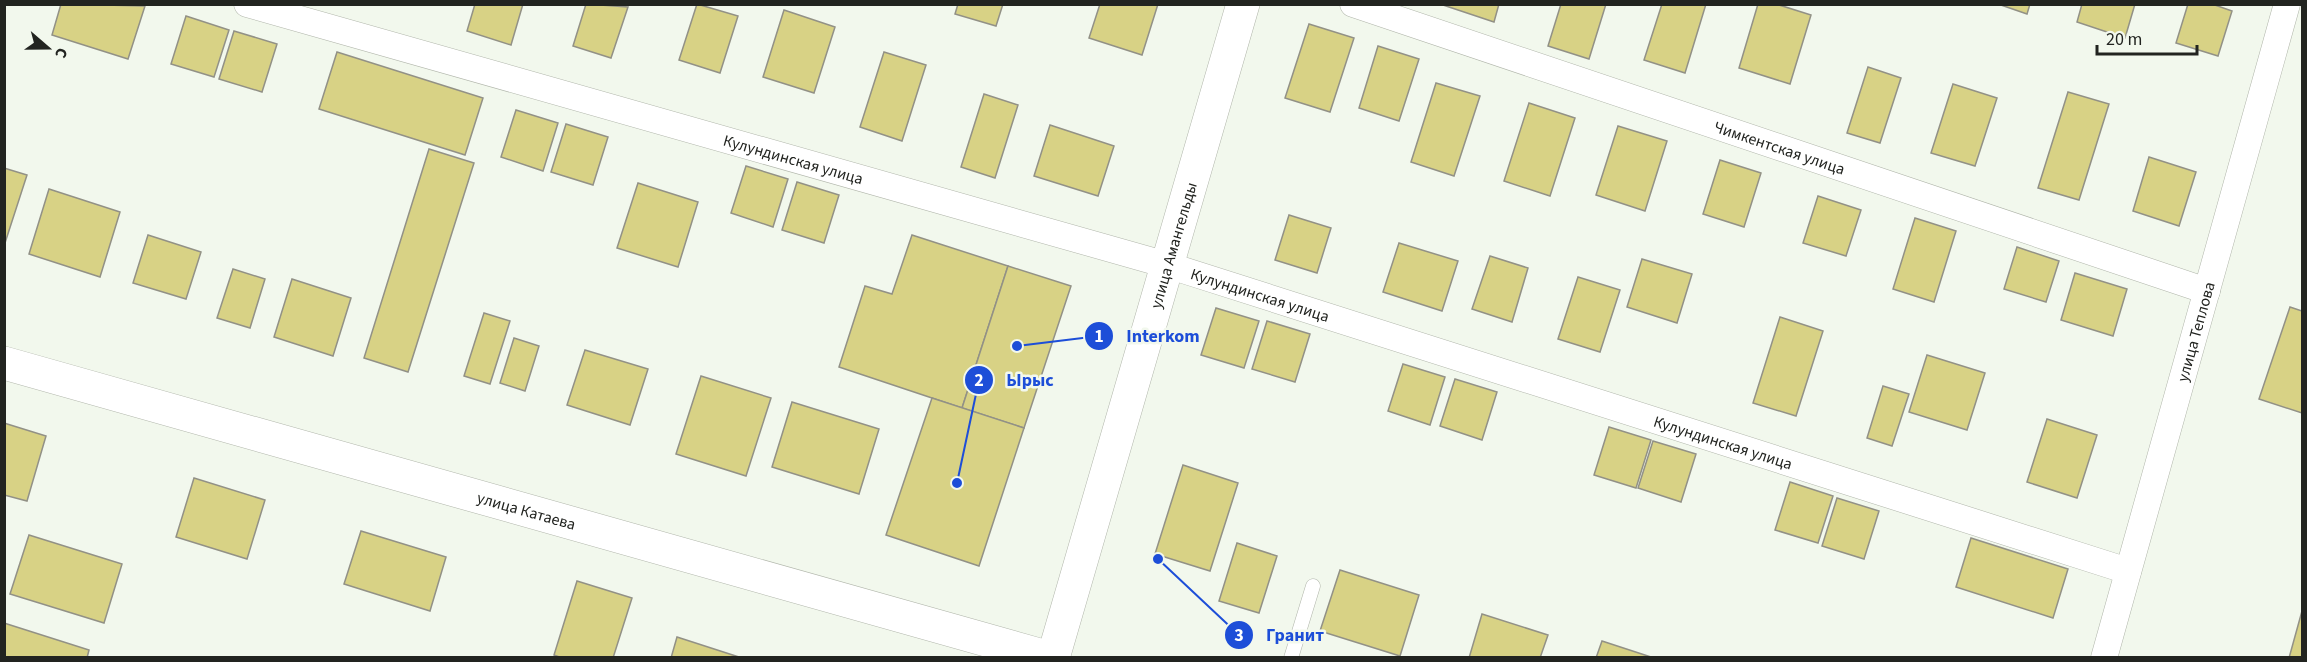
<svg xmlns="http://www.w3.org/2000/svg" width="2307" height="662" viewBox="0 0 2307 662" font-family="'Source Sans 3',sans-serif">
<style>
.building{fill:#d8d285;stroke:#929186;stroke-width:1.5}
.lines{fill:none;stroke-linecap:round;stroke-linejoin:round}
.lane-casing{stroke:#b1b6ab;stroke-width:15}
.street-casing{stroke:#b1b6ab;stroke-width:27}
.secondary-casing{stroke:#b1b6ab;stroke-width:34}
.lane{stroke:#fff;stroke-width:14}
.street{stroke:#fff;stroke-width:26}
.secondary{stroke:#fff;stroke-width:33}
.labels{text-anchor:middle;stroke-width:5;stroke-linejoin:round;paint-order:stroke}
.street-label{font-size:16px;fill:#222420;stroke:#f2f8ed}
.leader{fill:none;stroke:#1d4ed8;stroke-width:2}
.callout-dot{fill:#1d4ed8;stroke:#f2f8ed;stroke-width:2}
.mark-label{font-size:18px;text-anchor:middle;font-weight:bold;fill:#fff}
.callout-label{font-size:18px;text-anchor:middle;font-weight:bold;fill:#1d4ed8;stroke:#f2f8ed;stroke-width:5;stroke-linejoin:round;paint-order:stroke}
</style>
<rect width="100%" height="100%" fill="#f2f8ed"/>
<g class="building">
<path d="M61,4L145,6L128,59L52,35Z"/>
<path d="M475,4H523L511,45L467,31Z"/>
<path d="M586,4L628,7L611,58L573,46Z"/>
<path d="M697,4L738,16L720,73L679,60Z"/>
<path d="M958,4H1003L996,26L955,14Z"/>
<path d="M1100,4H1158L1142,55L1089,38Z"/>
<path d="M1440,4H1499L1494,22Z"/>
<path d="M1561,4H1606L1589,59L1548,46Z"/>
<path d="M1662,4H1706L1685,73L1644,60Z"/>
<path d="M1758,4H1776L1811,15L1790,84L1739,68Z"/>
<path d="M1998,4H2030L2027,14Z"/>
<path d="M2082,4H2135L2125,38L2077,22Z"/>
<path d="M2188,4H2212L2232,11L2218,56L2176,43Z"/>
<path d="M784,10L835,27L814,93L763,77Z"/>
<path d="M186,16L229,30L214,77L171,64Z"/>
<path d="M1309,24L1354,38L1330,112L1285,98Z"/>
<path d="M234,31L277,44L262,92L219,79Z"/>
<path d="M1378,46L1419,59L1399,121L1359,108Z"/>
<path d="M337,52L483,98L465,155L319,109Z"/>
<path d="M884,52L926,65L902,141L860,127Z"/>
<path d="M1868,67L1901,78L1880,143L1847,133Z"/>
<path d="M1436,83L1480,96L1454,176L1411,162Z"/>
<path d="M1953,84L1997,98L1975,166L1931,153Z"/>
<path d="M2068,92L2109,104L2079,200L2038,188Z"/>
<path d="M984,94L1018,105L995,178L961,167Z"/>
<path d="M1529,103L1575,118L1550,196L1504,181Z"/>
<path d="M516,110L558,123L543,171L501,157Z"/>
<path d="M566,124L608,137L593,185L551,172Z"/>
<path d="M1050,125L1114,146L1098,196L1034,176Z"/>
<path d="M1618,126L1667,141L1645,211L1596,195Z"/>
<path d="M429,149L474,163L408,372L364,358Z"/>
<path d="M2149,157L2196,172L2179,226L2133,211Z"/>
<path d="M1720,160L1761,173L1744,227L1703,214Z"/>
<path d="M746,166L788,179L773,227L731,213Z"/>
<path d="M4,168L27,175L4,246Z"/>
<path d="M797,182L839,195L824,243L782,230Z"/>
<path d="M638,183L698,202L678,267L617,248Z"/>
<path d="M49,189L120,212L100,277L29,254Z"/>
<path d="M1818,196L1861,210L1846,256L1803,243Z"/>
<path d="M1289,215L1331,228L1317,273L1275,260Z"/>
<path d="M1915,218L1956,231L1934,302L1893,289Z"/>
<path d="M148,235L201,252L186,299L133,283Z"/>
<path d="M912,235L1008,266L962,408L839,367L865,286L892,294Z"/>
<path d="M1399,243L1458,261L1442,311L1383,292Z"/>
<path d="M2017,247L2059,261L2046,302L2004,289Z"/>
<path d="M1490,256L1528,268L1512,322L1472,309Z"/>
<path d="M1642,259L1692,274L1677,323L1627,307Z"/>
<path d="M1008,266L1071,286L1024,428L962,408Z"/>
<path d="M233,269L265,279L250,328L217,318Z"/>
<path d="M2075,273L2127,289L2113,336L2061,320Z"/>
<path d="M1578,277L1620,290L1600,352L1558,339Z"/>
<path d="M292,279L351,298L333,356L274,337Z"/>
<path d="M2290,307L2302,311V413L2259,399Z"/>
<path d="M1216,308L1259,321L1244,368L1201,355Z"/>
<path d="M484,313L510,321L490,384L464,376Z"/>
<path d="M1780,317L1823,331L1796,416L1753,403Z"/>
<path d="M1267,321L1310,334L1295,382L1252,369Z"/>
<path d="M514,338L539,346L525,391L500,383Z"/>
<path d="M585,350L648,369L630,425L567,405Z"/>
<path d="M1927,355L1985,373L1967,430L1909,412Z"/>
<path d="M1403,364L1445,377L1430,425L1388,411Z"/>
<path d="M701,376L771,398L746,476L676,454Z"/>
<path d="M1455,379L1497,392L1482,440L1440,426Z"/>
<path d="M1883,386L1909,394L1892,446L1867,438Z"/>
<path d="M932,398L1024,428L979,566L886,535Z"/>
<path d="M792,402L879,429L859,494L772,467Z"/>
<path d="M2047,419L2097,435L2077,498L2027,482Z"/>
<path d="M4,423L46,436L27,501L4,495Z"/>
<path d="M1609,427L1651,440L1636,488L1594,475Z"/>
<path d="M1653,441L1696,454L1681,502L1638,488Z"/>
<path d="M1183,465L1238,483L1210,571L1155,554Z"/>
<path d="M194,478L265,500L247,559L176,537Z"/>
<path d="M1790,482L1833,496L1818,543L1775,530Z"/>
<path d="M1837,498L1879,511L1864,559L1822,546Z"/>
<path d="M361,531L446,557L430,611L344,584Z"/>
<path d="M29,535L122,564L104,623L10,594Z"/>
<path d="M1971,538L2068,569L2053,618L1956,587Z"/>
<path d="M1237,543L1277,556L1259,613L1219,601Z"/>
<path d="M1340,570L1419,595L1400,656L1320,631Z"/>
<path d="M577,581L632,598L613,658H562L554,655Z"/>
<path d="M2302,611V658H2289Z"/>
<path d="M1482,614L1548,635L1540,658H1469Z"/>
<path d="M4,623L89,650L87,658H4Z"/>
<path d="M677,637L742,658H671Z"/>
<path d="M1602,641L1654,658H1596Z"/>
</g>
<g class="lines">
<g class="lane-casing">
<path id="lane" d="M1291,658L1313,586"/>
</g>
<g class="street-casing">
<g id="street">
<path id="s1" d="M247,4L1167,265L2128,571"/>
<path id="s2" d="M1353,4L2207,291"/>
<path id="s3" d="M2104,658L2287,4"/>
</g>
</g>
<g class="secondary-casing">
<g id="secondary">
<path id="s4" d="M4,363L1050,658"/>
<path id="s5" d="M1053,658L1243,4"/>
</g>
</g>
<use href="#lane" class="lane"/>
<use href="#street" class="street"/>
<use href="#secondary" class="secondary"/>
</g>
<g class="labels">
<g class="street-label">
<text dy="6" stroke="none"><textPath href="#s2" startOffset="450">Чимкентская улица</textPath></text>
<text dy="6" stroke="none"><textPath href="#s1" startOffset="568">Кулундинская улица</textPath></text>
<text dy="6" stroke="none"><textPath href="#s5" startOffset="430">улица Амангельды</textPath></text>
<text dy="6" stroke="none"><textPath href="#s1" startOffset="1054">Кулундинская улица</textPath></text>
<text dy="6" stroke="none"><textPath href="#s3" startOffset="339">улица Теплова</textPath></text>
<text dy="6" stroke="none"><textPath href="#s1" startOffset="1540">Кулундинская улица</textPath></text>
<text dy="6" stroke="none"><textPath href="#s4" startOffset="543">улица Катаева</textPath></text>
</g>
</g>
<path class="leader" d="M1017 346L1099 336M957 483L979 380M1158 559L1239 635"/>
<g class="callout-dot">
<circle cx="1017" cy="346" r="6"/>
<circle cx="957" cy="483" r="6"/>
<circle cx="1158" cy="559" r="6"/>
<circle cx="1099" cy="336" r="15"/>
<circle cx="979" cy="380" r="15"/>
<circle cx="1239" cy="635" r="15"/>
</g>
<g class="mark-label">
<text x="1099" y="342">1</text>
<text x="979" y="386">2</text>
<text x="1239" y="641">3</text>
</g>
<g class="callout-label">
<text x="1163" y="342">Interkom</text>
<text x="1030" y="386">Ырыс</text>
<text x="1295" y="641">Гранит</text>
</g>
<rect width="2307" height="662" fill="none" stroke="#222420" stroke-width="12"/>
<g transform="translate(48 48) rotate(110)" stroke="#f2f8ed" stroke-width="4.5" paint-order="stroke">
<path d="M0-4.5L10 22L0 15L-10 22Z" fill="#222420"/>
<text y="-9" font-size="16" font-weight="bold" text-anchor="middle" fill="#222420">С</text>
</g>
<path d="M2097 45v9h100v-9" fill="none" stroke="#222420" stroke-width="3"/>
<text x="2106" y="45" font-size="18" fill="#222420" stroke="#f2f8ed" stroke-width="4.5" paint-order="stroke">20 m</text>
</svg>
